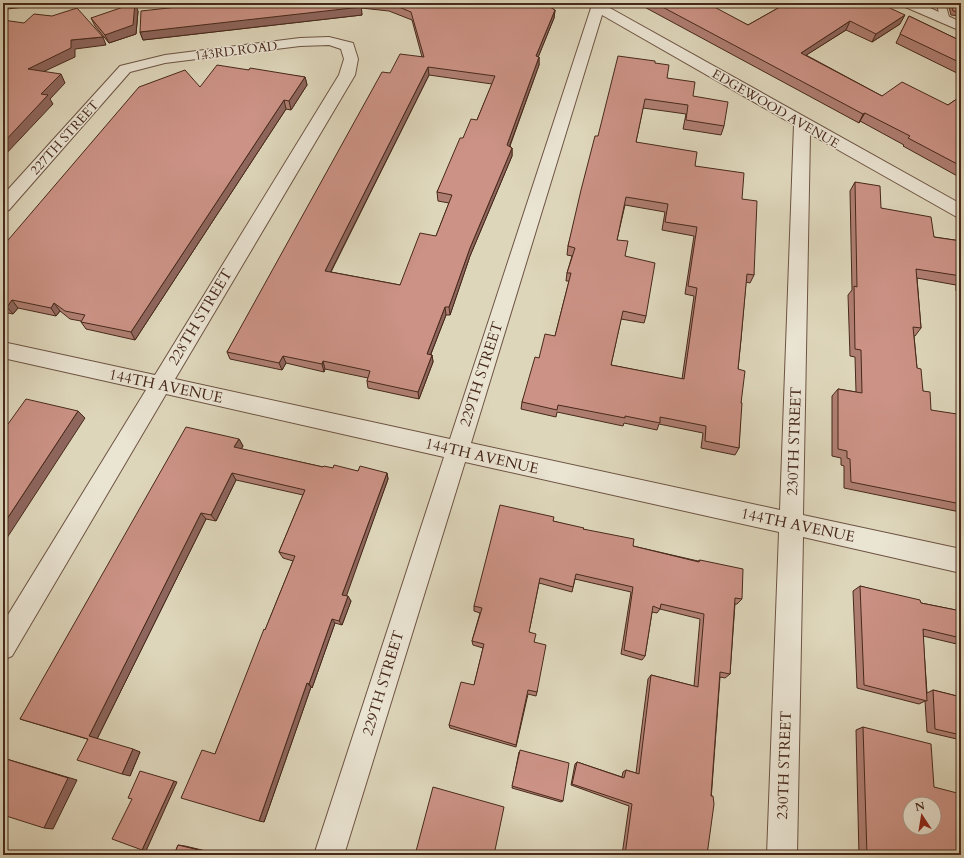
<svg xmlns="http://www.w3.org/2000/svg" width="964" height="858" viewBox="0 0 964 858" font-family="Cardo,serif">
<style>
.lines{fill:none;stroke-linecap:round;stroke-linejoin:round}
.lane-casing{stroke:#6d5443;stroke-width:2}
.street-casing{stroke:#6d5443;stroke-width:2}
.primary-casing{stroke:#47291b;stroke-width:2}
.lane{fill:#eae4d3;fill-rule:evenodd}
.street{fill:#eae4d3;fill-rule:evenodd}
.primary{fill:#dfbb7e;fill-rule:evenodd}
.wall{fill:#af7e72;stroke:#47291b;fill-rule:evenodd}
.shaded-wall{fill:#8e665d;stroke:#47291b}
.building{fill:#cb9285;stroke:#47291b;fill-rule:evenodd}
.labels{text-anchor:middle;stroke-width:3;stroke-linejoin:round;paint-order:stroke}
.far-street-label{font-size:13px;fill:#47291b;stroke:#eae4d3}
.street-label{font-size:15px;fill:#47291b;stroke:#eae4d3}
</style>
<rect width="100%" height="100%" fill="#ded6bb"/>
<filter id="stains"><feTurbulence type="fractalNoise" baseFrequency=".005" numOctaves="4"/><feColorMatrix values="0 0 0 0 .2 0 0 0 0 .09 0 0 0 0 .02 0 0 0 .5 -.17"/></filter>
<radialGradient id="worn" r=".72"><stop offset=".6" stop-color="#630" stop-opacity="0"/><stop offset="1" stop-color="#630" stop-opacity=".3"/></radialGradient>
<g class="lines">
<g class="lane-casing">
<path id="lane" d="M937,3H945L950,20L948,22L945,23L940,20Z"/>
</g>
<g class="street-casing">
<g id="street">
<path d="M584,3H601L961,204V218L955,216L810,134L803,515L961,549V573L803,537L797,855H767L779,532L465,462L344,855H314L444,457L166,394L12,656L3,660V623L146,390L3,358V342L155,375L339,75L344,59L341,49L329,45L300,46L165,63L130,72L9,210L3,212V195L120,66L165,55L300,38L329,37L353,43L358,59L355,75L175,379L450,439L591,8ZM602,15L794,125L780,510L471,443Z"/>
<path d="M901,3H919L961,22V31L903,6Z"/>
</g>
</g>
<g class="primary-casing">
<path id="primary" d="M3,3H30L28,6L3,9Z"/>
</g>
<use href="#lane" class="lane"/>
<use href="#street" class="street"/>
<use href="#primary" class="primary"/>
</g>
<g class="wall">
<path d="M214,3H543L555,10L554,18L538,57H539V65L510,146L512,148V156L470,256L450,315H446L431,354L432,355L433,362L419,399L368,388L367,381L368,378L325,369L324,372L286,363L282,370L230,359L227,352L390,73L422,57L412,20L389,11L361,8L362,15L143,40L140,32ZM429,75L492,84L477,120L463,138L437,192L438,201L449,203L436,236L400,285L331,272Z"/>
<path d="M637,3H704L748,25L787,3L900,24L872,42L846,30L806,55L882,96L948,105L961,96V178L903,146L904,145L860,121L859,123Z"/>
<path d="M948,3H961V16L951,15Z"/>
<path d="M138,11L136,34L109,43L95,26L91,18Z"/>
<path d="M909,16L961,41V75L896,43Z"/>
<path d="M655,63L667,78L693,96L724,126L721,135L683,129L686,114L643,108L636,142L695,166L742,199L754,275L750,283L746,282L741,339L738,369L741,403L739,448L735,455L701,448L703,433L659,424L657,430L624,423L623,426L557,412L556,417L521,409L522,402L539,358L555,336L569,281H566L567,273L572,256L567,255L568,246L598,136ZM625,205L665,212L662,230L694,236L685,294L694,296L682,379L611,365L621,319L644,323L646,316L625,256L617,240Z"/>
<path d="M249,70L305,77L307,85L291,110L286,109L135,340L86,329L81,322V321L70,319L60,311L56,316L18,308L13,314L3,312V246L200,87Z"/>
<path d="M855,182L881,208L934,237L961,241V291H956V285L917,278L921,328L915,336H914L917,368L923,391L931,410L961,446V512H960L844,488V466L841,465V458L832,456V396L838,389L856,392L855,357L850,356L848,295L852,290L850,191Z"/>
<path d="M239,439L243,446L241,449L323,467L358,471L387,473L388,479L346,595L351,601L342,625L335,623L312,688L311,687L264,822L215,754L293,561L283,558L279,552L303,495L236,480L216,521L206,519L97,739L140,752L130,776L87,739L20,719Z"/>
<path d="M553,521L583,529L633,546L698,561L700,560L742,599L737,604H735L730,674L725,678L720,677L707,855H622L629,806L571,785L575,764L577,762L622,777L623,772L626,770L636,773L648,679L651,675L694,686L700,619L660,609L657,613L652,612L645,656L642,660L621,654L631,592L575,579L572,592L539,583L529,632L534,642L537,692L536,696L528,694L516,747L450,728L449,725L474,685L483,648L473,645L472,641L480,613L474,611V606Z"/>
<path d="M860,586L921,603L961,611V645L923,636L927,693L933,690L961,697V740L927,732L925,701L919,704L857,688L853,591Z"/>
<path d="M863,727L934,787L961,855H944L941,854V855H859L856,730Z"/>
<path d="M519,752L563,801L561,802L512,788Z"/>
<path d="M178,845L185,846L223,855H174Z"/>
</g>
<g class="shaded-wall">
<path d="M135,3L138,11L136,34L109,43L105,35Z"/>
<path d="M361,3L362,15L143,40L140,32Z"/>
<path d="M555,10L554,18L535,65L536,56Z"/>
<path d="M905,15L900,24L872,42L876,34Z"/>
<path d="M850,21L846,30L797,61L801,53Z"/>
<path d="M103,37L106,45L75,49V57L32,77L28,69L71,40Z"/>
<path d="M539,57V65L507,153V145Z"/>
<path d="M428,67L429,75L327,279L325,271Z"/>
<path d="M61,74L65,83L50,99L53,104L3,157V143L41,94Z"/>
<path d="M305,77L307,85L291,110L289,101Z"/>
<path d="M284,100L286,109L135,340L131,332Z"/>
<path d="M865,113L860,121L859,123L863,114Z"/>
<path d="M512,148V156L470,256L450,315L449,307L470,248Z"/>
<path d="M12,300L18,308L13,314L7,307Z"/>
<path d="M54,303L60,311L56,316L51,308Z"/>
<path d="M445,307L446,315L428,361L427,354Z"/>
<path d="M432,355L433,362L419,399L418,392Z"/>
<path d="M283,356L286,363L282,370L279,363Z"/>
<path d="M323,361L325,369L324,372L322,364Z"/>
<path d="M78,411L85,418L3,544V525Z"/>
<path d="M239,439L243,446L238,454L234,447Z"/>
<path d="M232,473L236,480L216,521L211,515Z"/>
<path d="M387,473L388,479L345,600L342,595Z"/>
<path d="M201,513L206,519L97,739L89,736Z"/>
<path d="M348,596L351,601L342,625L339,621Z"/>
<path d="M332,619L335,623L312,688L309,684Z"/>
<path d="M307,683L311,687L264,822L259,821Z"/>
<path d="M133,749L140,752L130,776L122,774Z"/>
<path d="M3,758L77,780L53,829L44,828Z"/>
<path d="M174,781L177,782L146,851L142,850Z"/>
</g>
<g class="building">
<path d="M135,3L133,25L105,35L91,18Z"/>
<path d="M214,3H361V7L140,32L141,11Z"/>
<path d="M389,3H543L555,10L536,56L539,57L507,145L512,148L470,248L449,307H445L427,354L432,355L418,392L367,381L370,371L323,361L322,364L283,356L279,363L227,352L382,72L390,73L400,54L424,57L411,12ZM428,67L495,76L477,120L471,119L463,138H460L437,192L452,195L436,236L420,233L400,285L325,271Z"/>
<path d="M655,3H707L748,25L787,3H879L905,15L876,34L850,21L801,53L882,96L902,82L948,105L961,96V166L908,138L910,136L865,113L863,114Z"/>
<path d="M951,3H961V12L953,11Z"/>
<path d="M77,8L103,37L71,40V48L28,69L61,74L41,94L48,95L3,143V20L24,23L34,14L52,16Z"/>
<path d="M909,16L961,41V63L900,34Z"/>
<path d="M618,56L655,61V63L669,65L667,78L695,82L693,96L728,102L724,126L686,120L688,105L645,99L636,142L697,152L695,166L744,173L742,199L757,201L754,275L747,274L741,339L738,369L745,371L741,403H742L739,448L705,441L706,426L660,417V423L625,416V418L558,405L557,410L522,402L535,357L539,358L545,334L555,336L571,273H567L575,248L568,246L581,190L595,136H598ZM626,197L668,204L665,222L697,227L688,286L697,288L684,379L611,365L623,311L646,316L655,263L625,256L628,241L617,240Z"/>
<path d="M217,65L249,70L250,68L305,77L289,101L284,100L131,332L81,322L85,315L65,311L54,303L51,308L12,300L7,307L3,306V246L139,87L185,70L200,87Z"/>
<path d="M855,182L880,186L881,208L931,217L934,237L961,241V276L916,269L921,328L913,327L917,368L921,369L923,391L930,392L931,410L957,414L961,446V504L851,482L850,459L847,458V451L838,449V389L862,393L861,350L855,349L854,286L857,287Z"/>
<path d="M26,399L78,411L3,525V431Z"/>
<path d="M186,427L239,439L234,447L323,467L324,466L333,468L334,465L358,471L360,466L387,473L342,595L348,596L339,621L332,619L309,684L307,683L259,821L181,798L202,750L215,754L264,629L265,630L295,556L279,552L305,490L232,473L211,515L201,513L89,736L133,749L122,774L77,760L88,739L20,719Z"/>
<path d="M500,505L554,517L553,521L584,528L583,529L634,539L633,546L699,562L700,560L743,569L742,599L735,598L730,674L720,672L711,796H713L714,804L707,855H625L632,804L572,784L577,762L624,778L626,770L639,774L651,675L698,687L704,614L661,604L660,609L653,606L645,656L624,650L633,587L576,574L573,587L540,578L529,632L536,634L534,642L546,645L537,692L528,690L516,745L449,725L461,682L474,685L484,644L472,641L482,608L474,606Z"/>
<path d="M860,586L920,600L921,603L961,611V638L923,629L927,701L864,685Z"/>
<path d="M933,690L961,697V735L935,729Z"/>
<path d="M863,727L931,744L934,787L961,794V855H955L940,851L941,855H867ZM910,804H934V828H910Z"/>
<path d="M520,750L569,763L563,801L512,786Z"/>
<path d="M3,758L68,778L44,828L3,815Z"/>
<path d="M140,771L174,781L142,850L112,839L132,799L128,798Z"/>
<path d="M433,787L504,807L494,855H415Z"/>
<path d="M178,845L220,855H174Z"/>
</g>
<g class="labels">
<g class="far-street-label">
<text transform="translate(236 50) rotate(-7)" y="5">143RD ROAD</text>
<text transform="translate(776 108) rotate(30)" y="5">EDGEWOOD AVENUE</text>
<text transform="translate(64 137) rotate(-48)" y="5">227TH STREET</text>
</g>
<g class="street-label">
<text transform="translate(200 317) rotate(-59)" y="5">228TH STREET</text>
<text transform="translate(481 374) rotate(-72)" y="5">229TH STREET</text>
<text transform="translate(166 386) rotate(12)" y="5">144TH AVENUE</text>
<text transform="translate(794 441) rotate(-88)" y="5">230TH STREET</text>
<text transform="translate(482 456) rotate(13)" y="5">144TH AVENUE</text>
<text transform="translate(798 525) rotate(12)" y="5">144TH AVENUE</text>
<text transform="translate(383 683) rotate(-73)" y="5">229TH STREET</text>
<text transform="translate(784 765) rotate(-88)" y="5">230TH STREET</text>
</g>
</g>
<rect width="964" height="858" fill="none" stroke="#ded6bb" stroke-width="16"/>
<rect x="4" y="4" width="956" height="850" fill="none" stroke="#47291b" stroke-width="2"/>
<rect x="8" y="8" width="948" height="842" fill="none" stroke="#47291b"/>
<g transform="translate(922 816) rotate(348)"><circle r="19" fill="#eae4d3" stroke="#a99989"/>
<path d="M0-3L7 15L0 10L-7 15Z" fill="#8f2418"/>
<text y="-6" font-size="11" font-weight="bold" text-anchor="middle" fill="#47291b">N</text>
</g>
<rect width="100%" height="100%" filter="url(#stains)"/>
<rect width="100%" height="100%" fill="url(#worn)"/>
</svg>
